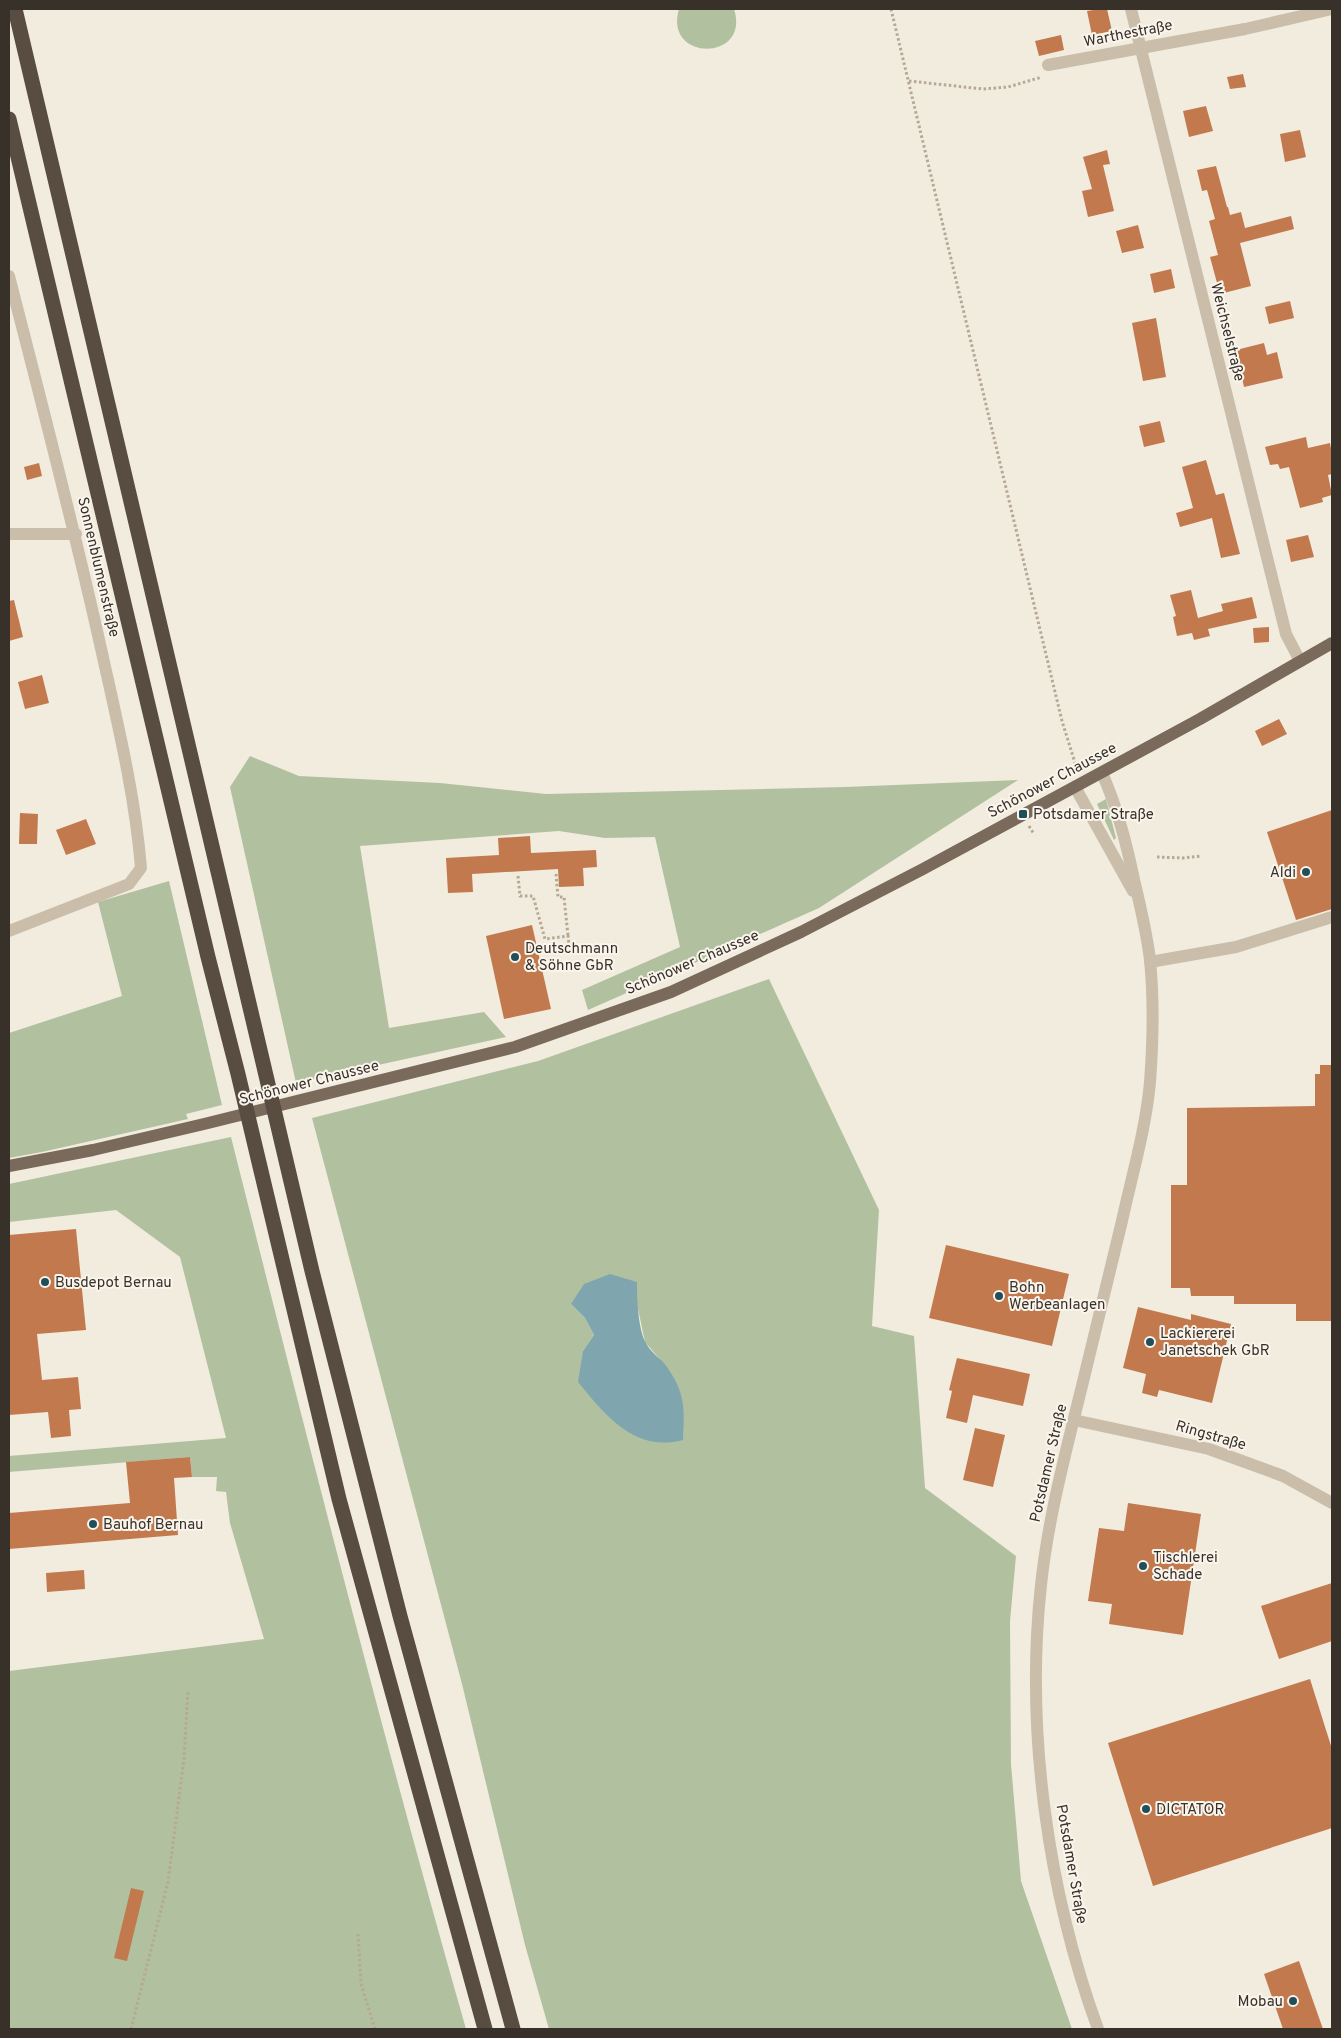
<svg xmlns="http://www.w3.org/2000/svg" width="1341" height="2038" viewBox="0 0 1341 2038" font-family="Overpass,sans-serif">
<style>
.green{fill:#b1c19f;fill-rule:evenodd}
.water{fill:#7fa6af}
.building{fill:#c2794d}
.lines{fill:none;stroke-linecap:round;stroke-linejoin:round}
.path{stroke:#b6a895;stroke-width:3;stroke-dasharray:2.5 2.5;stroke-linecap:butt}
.minor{stroke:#cabeab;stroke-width:12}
.major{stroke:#7a6a5c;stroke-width:12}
.highway{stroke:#594c41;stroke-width:15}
.poi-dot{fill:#204e59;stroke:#faf5ec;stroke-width:2}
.labels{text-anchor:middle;stroke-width:4;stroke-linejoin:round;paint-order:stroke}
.street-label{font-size:15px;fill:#38312a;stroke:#faf5ec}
.poi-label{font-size:15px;fill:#38312a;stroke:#faf5ec;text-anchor:start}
</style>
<rect width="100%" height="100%" fill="#f2ecdf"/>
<g class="green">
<path d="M679,9H734C751,62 663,62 679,9Z"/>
<path d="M250,756L299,776L440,783L546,794L845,787L1018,780L819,908L588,1010L582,990L680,947L655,837L605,838L559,831L360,846L389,1028L484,1012L506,1037L296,1083L230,787Z"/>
<path d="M1106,799L1116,838L1114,840L1097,804Z"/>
<path d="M169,881L222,1105L186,1114L188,1119L42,1152L9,1158V1033L122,996L98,902Z"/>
<path d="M769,979L879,1210L872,1326L914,1336L925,1488L1016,1556L1010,1621L1011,1764L1021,1881L1072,2029H549L525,1945L462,1684L312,1118L538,1061ZM637,1282V1304L645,1342L663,1363L583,1351L594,1335L585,1318L571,1304Z"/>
<path d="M231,1137C306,1435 382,1734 466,2029H9V1671L264,1639L230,1523L226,1492L216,1491L217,1477H192L190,1457L9,1472V1456L226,1438L180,1257L116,1210L9,1222V1184Z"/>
</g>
<path class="water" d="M610,1274L637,1282C637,1297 638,1330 646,1343C650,1351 658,1357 664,1363C685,1391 685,1406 683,1440C635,1453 605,1415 578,1382L583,1351L594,1335L585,1318L571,1304L584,1284Z"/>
<g class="building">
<path d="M1100,9H1107L1112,31L1092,35L1087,11Z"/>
<path d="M1061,35L1064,50L1039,56L1035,41Z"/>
<path d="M1243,74L1246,87L1230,89L1227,77Z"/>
<path d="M1206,106L1213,131L1189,137L1183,111Z"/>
<path d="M1300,130L1306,157L1285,162L1280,134Z"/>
<path d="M1107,150L1110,164L1103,165L1114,211L1088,217L1082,191L1092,189L1083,157Z"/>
<path d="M1216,166L1227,207H1228L1230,215L1241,212L1245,228L1291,216L1294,229L1240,243L1251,286L1220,294L1210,257L1218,255L1209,221L1215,219L1207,190L1202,191L1197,170Z"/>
<path d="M1138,225L1144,248L1122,253L1116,231Z"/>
<path d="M1171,269L1175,288L1154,293L1150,274Z"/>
<path d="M1290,301L1294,318L1269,324L1265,307Z"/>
<path d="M1156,318L1166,377L1143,381L1132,323Z"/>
<path d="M1264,343L1267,355L1277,352L1283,378L1244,387L1236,350Z"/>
<path d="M1160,421L1165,442L1144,447L1139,426Z"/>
<path d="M1306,437L1308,448L1330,443L1332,454V474L1328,475L1332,495L1322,498L1323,502L1300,508L1289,467L1280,469L1278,464L1270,465L1265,447Z"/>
<path d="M1206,460L1216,495L1224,493L1240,554L1221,558L1212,518L1180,527L1176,513L1193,508L1182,467Z"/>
<path d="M39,463L42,476L27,480L24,467Z"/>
<path d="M1308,535L1314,557L1291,562L1286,540Z"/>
<path d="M1191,590L1198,618L1223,611L1221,604L1252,597L1257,618L1208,629L1210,636L1194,640L1192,633L1177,636L1173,617L1176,616L1170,595Z"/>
<path d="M14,600L23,637L9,641V601Z"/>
<path d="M1269,627V642L1254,643L1253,628Z"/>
<path d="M42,675L49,703L25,709L18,682Z"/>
<path d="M1279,719L1287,734L1262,746L1255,731Z"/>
<path d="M1332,810V909L1296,920L1267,832Z"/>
<path d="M20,813L38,814L37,844H19Z"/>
<path d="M86,819L96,844L66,855L56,830Z"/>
<path d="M530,836L531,853L596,850L597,867L583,868L584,886L559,887L558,869L472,874L473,892L448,893L446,858L499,855L498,838Z"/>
<path d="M532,925L551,1009L504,1019L486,936Z"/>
<path d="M1320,1065H1332V1321H1296V1304H1234V1296H1191L1190,1288H1171V1185H1187V1108L1315,1106V1074H1320Z"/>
<path d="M76,1229L86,1330L37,1334L42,1380L78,1377L81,1409L69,1410L71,1436L51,1438L48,1412L9,1415V1235Z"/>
<path d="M946,1245L1069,1274L1052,1346L929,1318Z"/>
<path d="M1138,1307L1191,1320V1314L1231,1324L1212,1403L1159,1390L1157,1397L1142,1393L1146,1374L1123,1368Z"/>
<path d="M957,1358L1030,1374L1023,1406L973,1395L967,1423L946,1418L952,1391L949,1390Z"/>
<path d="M975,1428L1005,1435L993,1487L963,1480Z"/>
<path d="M190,1457L192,1477L174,1478L178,1535L9,1549V1513L130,1503L126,1462Z"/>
<path d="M1128,1503L1201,1514L1183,1635L1109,1624L1112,1604L1088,1601L1099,1528L1124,1531Z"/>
<path d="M84,1570L85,1589L47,1592L46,1573Z"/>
<path d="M1332,1583V1641L1279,1659L1261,1606Z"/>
<path d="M1310,1679L1332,1749V1828L1153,1886L1108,1743Z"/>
<path d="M131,1888L144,1891L127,1961L114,1958Z"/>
<path d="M1299,1961L1323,2029H1283L1264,1974Z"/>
</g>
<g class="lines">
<g class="path">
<path d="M891,9L1062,721L1076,766"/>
<path d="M909,81L983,89L1008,87L1042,77"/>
<path d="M1038,783L1040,786"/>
<path d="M1029,826L1034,834"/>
<path d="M1157,857L1183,858L1202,856"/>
<path d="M556,874L558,897H564L568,936"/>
<path d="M518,876L520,896H533L545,939L568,936L569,945"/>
<path d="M358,1934L361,1984L375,2029"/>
<path d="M131,2029L168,1882L184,1759L188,1690"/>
</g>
<g class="minor">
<path d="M1131,9L1286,634L1300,661"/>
<path d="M1048,65L1245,29L1332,9"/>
<path d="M9,276C41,401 74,526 102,653C118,725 135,795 141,868L129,884L9,931"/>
<path d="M9,534H76"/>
<path d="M1075,787L1133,891"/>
<path d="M1150,962L1236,947L1332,917"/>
<path d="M1074,1420L1209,1449L1283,1476L1332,1503"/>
<path d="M1098,2029C1048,1892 1025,1731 1041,1585C1048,1519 1065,1455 1081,1390C1095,1334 1108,1277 1122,1221C1132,1175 1146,1128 1150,1082C1153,1042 1154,1000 1150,960C1147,934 1141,909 1135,884C1127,846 1118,809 1102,773"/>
</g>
<path class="major" d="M9,1166L93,1150L204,1124L515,1047L671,992L801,932L923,869L1200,719L1332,643"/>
<g class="highway">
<path d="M15,9L312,1271L400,1616L513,2029"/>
<path d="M9,119L208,957L238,1074L339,1499L485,2029"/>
</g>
</g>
<g class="poi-dot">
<rect x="1018" y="809" width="10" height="10" rx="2.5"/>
<circle cx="1306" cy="872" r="5"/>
<circle cx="515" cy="957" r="5"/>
<circle cx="45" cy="1282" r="5"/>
<circle cx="999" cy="1296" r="5"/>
<circle cx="1150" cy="1342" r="5"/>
<circle cx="93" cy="1524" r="5"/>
<circle cx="1143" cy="1566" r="5"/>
<circle cx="1146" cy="1809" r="5"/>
<circle cx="1293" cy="2001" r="5"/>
</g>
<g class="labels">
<g class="street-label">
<text transform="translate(1128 33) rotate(-11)" y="5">Warthestraße</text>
<text transform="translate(1228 332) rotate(76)" y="5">Weichselstraße</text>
<text transform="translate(99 567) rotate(77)" y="5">Sonnenblumenstraße</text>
<text transform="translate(1052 780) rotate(-28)" y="5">Schönower Chaussee</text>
<text transform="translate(692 962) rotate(-23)" y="5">Schönower Chaussee</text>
<text transform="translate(309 1082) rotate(-14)" y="5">Schönower Chaussee</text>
<text transform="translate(1211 1435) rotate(16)" y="5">Ringstraße</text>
<text transform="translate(1048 1463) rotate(-77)" y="5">Potsdamer Straße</text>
<text transform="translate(1072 1864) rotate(80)" y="5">Potsdamer Straße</text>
</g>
<g class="poi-label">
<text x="1033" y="819">Potsdamer Straße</text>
<text x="1296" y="877" text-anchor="end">Aldi</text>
<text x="525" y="953">Deutschmann<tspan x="525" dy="17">&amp; Söhne GbR</tspan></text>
<text x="55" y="1287">Busdepot Bernau</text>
<text x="1009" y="1292">Bohn<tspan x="1009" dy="17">Werbeanlagen</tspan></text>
<text x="1160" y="1338">Lackiererei<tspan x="1160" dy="17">Janetschek GbR</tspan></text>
<text x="103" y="1529">Bauhof Bernau</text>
<text x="1153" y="1562">Tischlerei<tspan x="1153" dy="17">Schade</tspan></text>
<text x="1156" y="1814">DICTATOR</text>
<text x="1283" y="2006" text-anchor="end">Mobau</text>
</g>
</g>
<rect width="1341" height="2038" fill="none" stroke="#38312a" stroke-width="20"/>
</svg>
